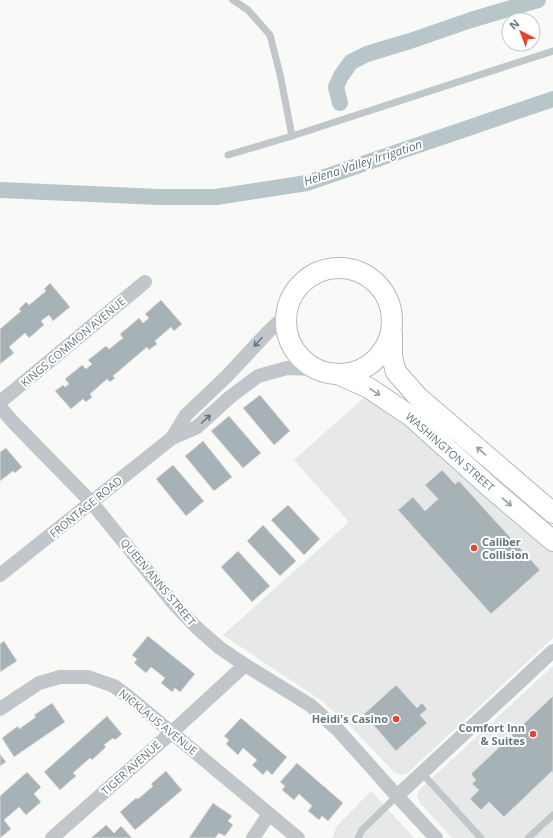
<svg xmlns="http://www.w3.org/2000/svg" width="553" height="838" viewBox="0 0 553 838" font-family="'Open Sans',sans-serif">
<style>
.built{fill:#e7e9e8}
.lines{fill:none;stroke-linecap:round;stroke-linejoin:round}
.canal{stroke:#b8c6c9;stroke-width:16}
.building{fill:#a7b2b6;stroke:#dbdbd9}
.secondary-casing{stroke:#b2babe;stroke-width:22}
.lane{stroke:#c0c6c9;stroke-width:7}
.street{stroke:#c0c6c9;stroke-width:14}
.secondary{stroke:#fff;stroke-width:20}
.oneway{stroke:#647882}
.oneway2{stroke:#92a0a8}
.poi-dot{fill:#e5462b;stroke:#fff;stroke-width:1.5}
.labels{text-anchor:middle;stroke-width:4;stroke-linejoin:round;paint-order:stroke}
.street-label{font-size:11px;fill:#647882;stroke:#fff}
.poi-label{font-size:11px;font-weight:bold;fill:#647882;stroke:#fff;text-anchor:end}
.water-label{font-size:12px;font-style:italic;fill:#5f767c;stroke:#fff}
</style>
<rect width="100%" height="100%" fill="#f9f9f7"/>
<g class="built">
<path d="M368,394L408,426L553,548V638L415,766L408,773L402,775L394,772L350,726L322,701L223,635L349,522L294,460Z"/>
<path d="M553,666V838H452L420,803L417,796L420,789Z"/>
<path d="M371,791L414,838H332L337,826Z"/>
</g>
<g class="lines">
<g class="canal">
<path d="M340,103L336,87L341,76L351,62L367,54L410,41L471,20L538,0"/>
<path d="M0,190L159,197H216L307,183L553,99"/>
</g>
</g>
<g class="building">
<path d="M50,283L70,307L53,321L49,315L41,321L44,325L29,338L25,333L9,347L14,353L0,364V329L21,311L19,309L26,302L29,305L46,291L44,289Z"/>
<path d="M161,300L182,324L174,331L171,327L155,341L157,344L149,350L147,347L113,376L115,378L110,382L107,379L90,394L92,397L86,402L83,399L71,409L55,391L63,385L65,387L69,384L65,379L82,365L86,369L92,364L88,360L106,346L109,349L123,338L120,334L139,318L143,323L149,318L145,314Z"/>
<path d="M260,395L290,431L274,445L243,408Z"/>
<path d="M229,416L261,453L243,468L211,431Z"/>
<path d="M203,441L232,477L214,491L185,456Z"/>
<path d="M6,448L22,467L15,473L13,471L0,481V452Z"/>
<path d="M173,465L204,501L186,516L156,479Z"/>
<path d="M442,470L455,484L459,481L540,570L491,614L398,510L413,497L425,511L438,499L425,485Z"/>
<path d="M288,505L320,539L304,555L271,520Z"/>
<path d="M263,525L296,561L280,576L247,541Z"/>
<path d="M238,551L270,586L252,602L221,567Z"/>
<path d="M148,636L195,674L180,692L175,688L172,692L161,683L165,678L151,667L146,673L134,663L137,659L132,655Z"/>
<path d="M4,641L17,661L0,672V644Z"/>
<path d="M396,685L417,708L422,703L427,709L420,715L427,723L396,751L364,714Z"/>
<path d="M553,696V773L552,771L504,817L489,802L481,810L470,799L479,790L472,784L476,780L471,774Z"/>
<path d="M52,703L65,722L14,757L2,738L18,726L19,729L36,717L34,715Z"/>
<path d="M107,716L122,734L115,740L113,738L104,745L106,747L92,760L90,758L73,773L76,776L60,790L44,772Z"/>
<path d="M241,718L287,757L272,775L267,770L263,775L252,765L257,760L243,748L238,755L226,744L229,740L224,736Z"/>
<path d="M0,754L6,762L0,766Z"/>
<path d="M297,763L343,803L328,821L322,816L319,820L308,811L312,806L299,794L294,800L282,790L285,786L280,782Z"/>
<path d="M166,771L182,790L135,830L120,812L136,798L138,799L153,786L151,784Z"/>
<path d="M27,772L41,787L34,794L41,802L26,815L19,807L4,820L11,829L0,838V796Z"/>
<path d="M213,803L232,816L228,821L233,825L225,836L219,833L215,838H189Z"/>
<path d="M106,825L114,833L121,826L132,838H91Z"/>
</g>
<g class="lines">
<g class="secondary-casing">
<g id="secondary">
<circle cx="339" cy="321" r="53"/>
<path d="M392,334V357L396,372L418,397L553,513"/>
<path d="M340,375L369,388L412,417L492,489L553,541"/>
</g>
</g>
<g class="lane">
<path d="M233,0L248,10L270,35L280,74L292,136"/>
<path d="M228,155L292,136L553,51"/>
<path d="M422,773L481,838"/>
<path d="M358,838L362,830L397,796"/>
<path d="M528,838L553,815"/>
</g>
<g class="street">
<path d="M0,402L145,282"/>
<path d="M0,407L13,422L92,503L175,605L197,628L220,648L245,665L310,705L339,731L397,796L436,838"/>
<path d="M172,438L186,415L227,376L268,332L286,315"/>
<path d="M0,575L172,438L197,427L230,397L258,376L287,368L316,369"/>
<path d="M0,709L39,683L60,677H88L114,686L129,697L298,838"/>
<path d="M397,796L553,651"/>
<path d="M52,838L171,733L245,665"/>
<path d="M253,838L269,814"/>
</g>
<use href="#secondary" class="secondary"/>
</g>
<defs><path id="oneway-shaft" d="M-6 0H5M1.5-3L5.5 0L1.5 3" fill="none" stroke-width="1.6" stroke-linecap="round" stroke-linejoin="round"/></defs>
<g class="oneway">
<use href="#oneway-shaft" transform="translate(258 342) rotate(132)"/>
<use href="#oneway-shaft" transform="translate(206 419) rotate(-42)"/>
</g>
<g class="oneway2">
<use href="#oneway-shaft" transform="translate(375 392) rotate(34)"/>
<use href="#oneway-shaft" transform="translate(481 451) rotate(-139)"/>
<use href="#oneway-shaft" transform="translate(507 502) rotate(41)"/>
</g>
<g class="poi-dot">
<circle cx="474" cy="548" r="4"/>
<circle cx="396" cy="719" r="4"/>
<circle cx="533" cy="734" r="4"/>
</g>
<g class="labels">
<g class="street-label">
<text transform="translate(73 342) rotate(-40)" y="4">KINGS COMMON AVENUE</text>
<text transform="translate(450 452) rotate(41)" y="4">WASHINGTON STREET</text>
<text transform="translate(86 507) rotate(-39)" y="4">FRONTAGE ROAD</text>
<text transform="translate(158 582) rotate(50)" y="4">QUEEN ANNS STREET</text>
<text transform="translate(158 722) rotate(39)" y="4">NICKLAUS AVENUE</text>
<text transform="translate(131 768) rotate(-42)" y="4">TIGER AVENUE</text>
</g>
<g class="poi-label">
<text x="482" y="546" text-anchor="start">Caliber<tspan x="482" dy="13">Collision</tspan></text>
<text x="388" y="723">Heidi's Casino</text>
<text x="525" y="732">Comfort Inn<tspan x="525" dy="13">&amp; Suites</tspan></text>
</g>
<g class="water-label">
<text transform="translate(363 163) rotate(-18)" y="4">Helena Valley Irrigation</text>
</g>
</g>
<g transform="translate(521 32) rotate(318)"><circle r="19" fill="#ffffff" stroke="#c1c9cd"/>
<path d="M0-3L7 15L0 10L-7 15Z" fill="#e5462b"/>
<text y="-6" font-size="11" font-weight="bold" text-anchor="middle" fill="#647882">N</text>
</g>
</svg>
